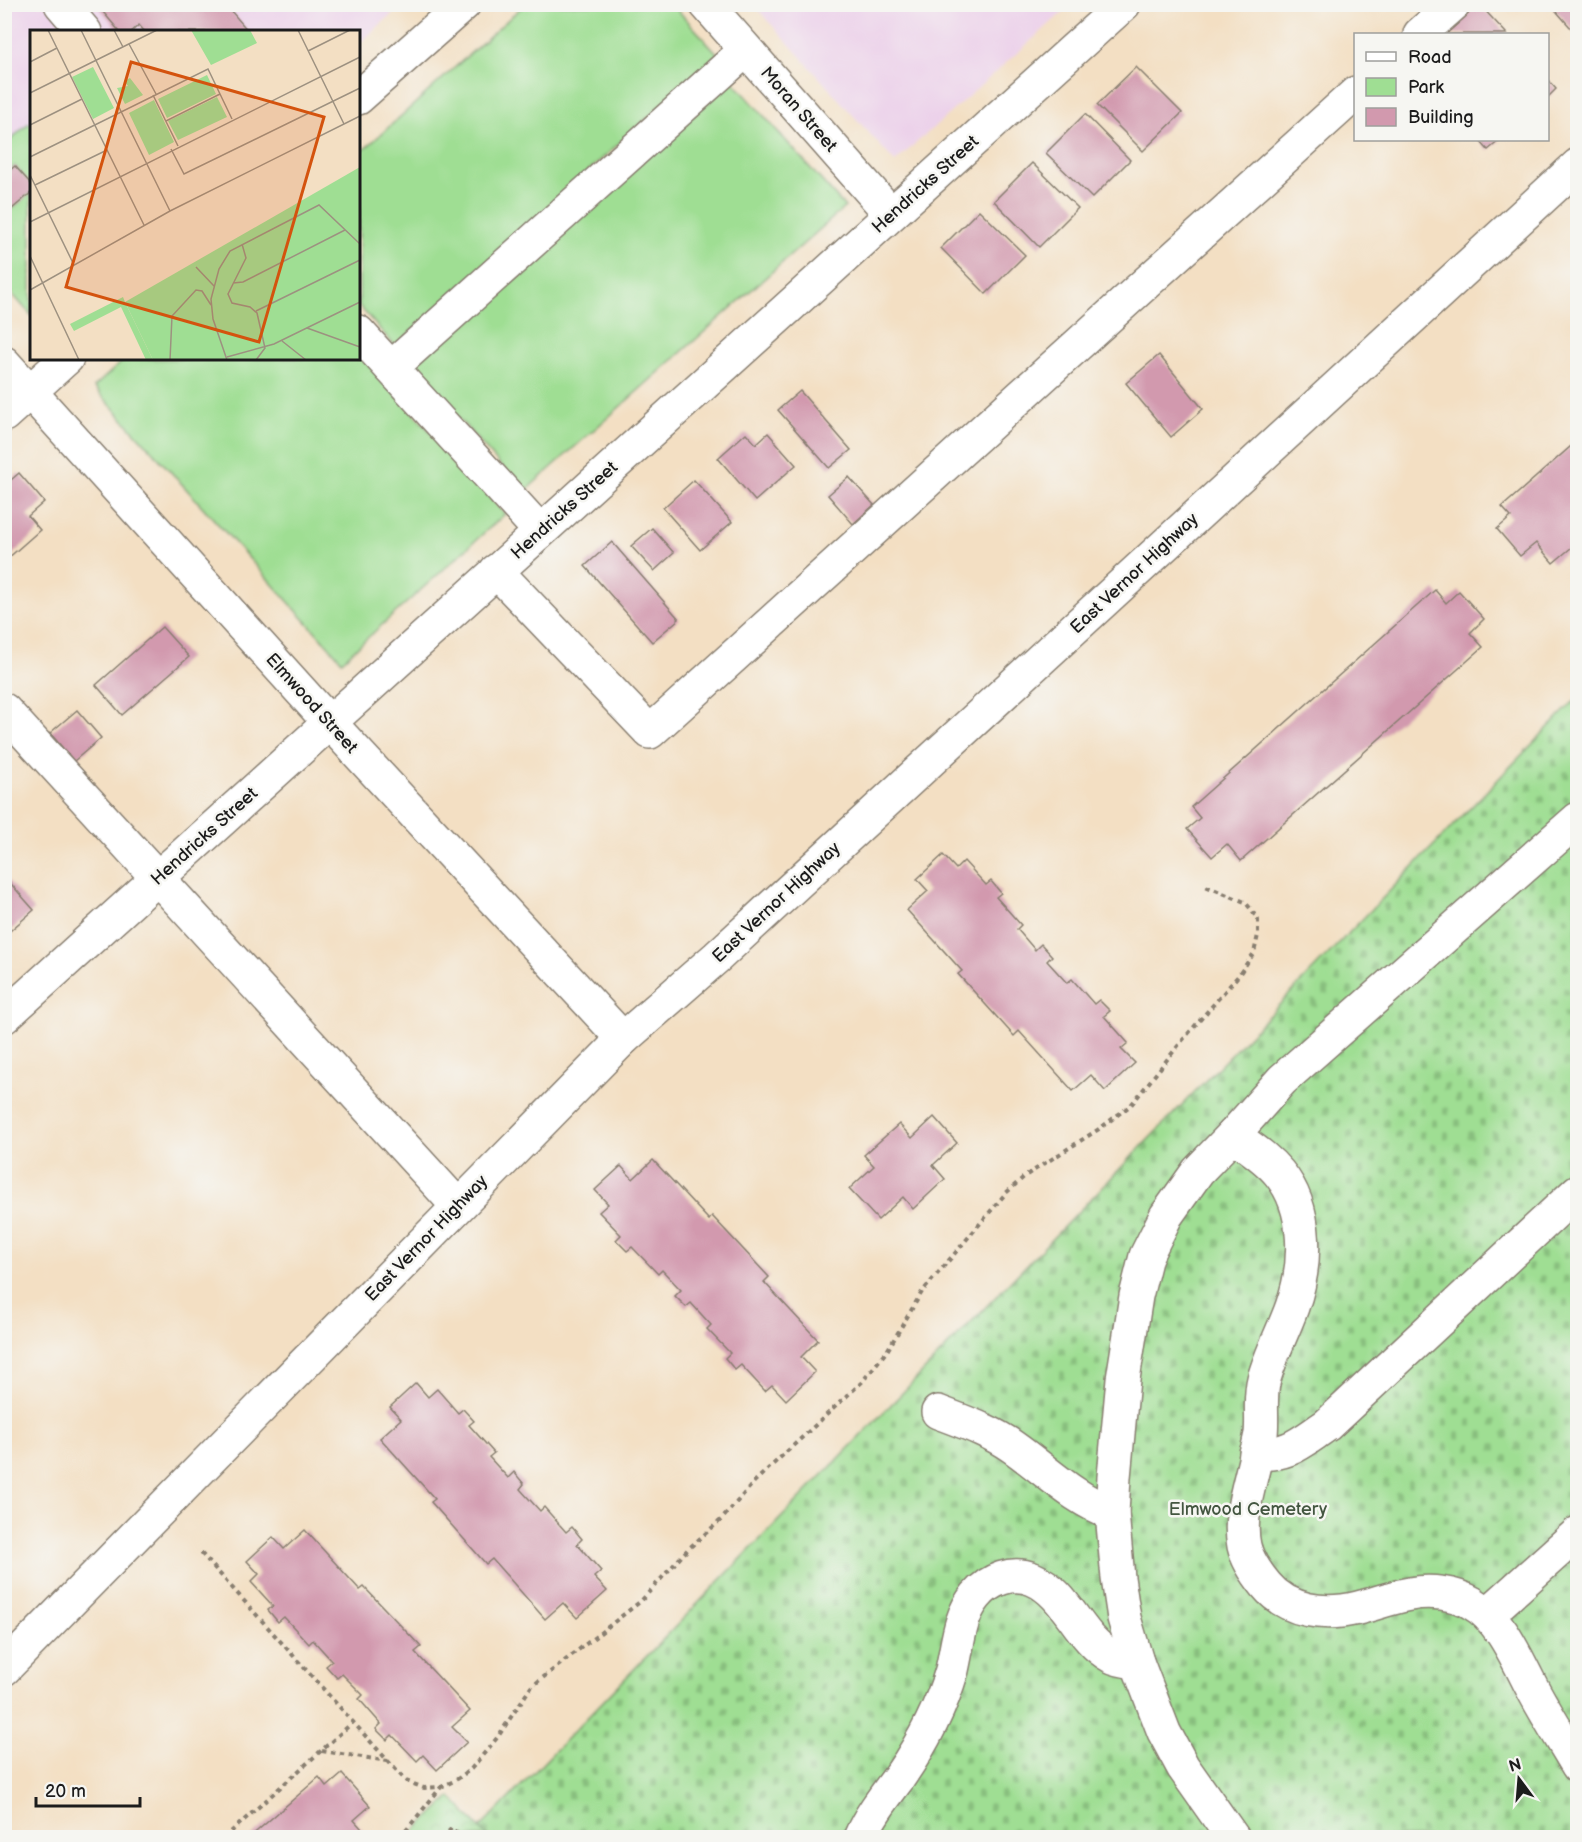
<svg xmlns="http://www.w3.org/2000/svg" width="1582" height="1842" viewBox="0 0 1582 1842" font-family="'Balsamiq Sans',sans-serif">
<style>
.built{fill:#ecd1ea}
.green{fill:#9fde93;stroke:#5e7d58;stroke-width:1.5}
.cemetery{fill:url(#cemetery-stones);stroke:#5e7d58;stroke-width:1.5}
.park{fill:url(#park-crowns);stroke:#5e7d58;stroke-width:1.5}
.building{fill:#d299ae}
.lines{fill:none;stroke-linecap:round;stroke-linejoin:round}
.minor-casing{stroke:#887e70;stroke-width:36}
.path{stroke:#887e70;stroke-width:4;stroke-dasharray:4.5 4.5;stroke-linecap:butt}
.minor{stroke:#fff;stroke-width:33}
.labels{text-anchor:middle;stroke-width:5;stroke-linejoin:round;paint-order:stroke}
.street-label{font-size:18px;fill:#1c1c1c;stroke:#f6f6f2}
.park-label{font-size:18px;fill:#435640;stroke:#f6f6f2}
.inset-road{fill:none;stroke:#9d9180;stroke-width:1.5}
.view{fill:#d4530e;fill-opacity:0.15;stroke:#d4530e;stroke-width:3}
.inset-edge{fill:none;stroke:#1c1c1c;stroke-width:3}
</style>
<defs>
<pattern id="cemetery-stones" width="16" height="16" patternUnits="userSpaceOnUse" patternTransform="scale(1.5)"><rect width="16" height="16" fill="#9fde93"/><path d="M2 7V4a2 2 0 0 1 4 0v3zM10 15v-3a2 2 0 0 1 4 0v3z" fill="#88be7e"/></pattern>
<pattern id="park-crowns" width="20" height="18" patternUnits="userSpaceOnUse" patternTransform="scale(1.5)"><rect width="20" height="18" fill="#9fde93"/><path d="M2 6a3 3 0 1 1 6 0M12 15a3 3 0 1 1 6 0" fill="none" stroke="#88be7e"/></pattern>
</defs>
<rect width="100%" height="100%" fill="#f6f6f2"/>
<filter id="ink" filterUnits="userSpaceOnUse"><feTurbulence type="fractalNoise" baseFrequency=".0167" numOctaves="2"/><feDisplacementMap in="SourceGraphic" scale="12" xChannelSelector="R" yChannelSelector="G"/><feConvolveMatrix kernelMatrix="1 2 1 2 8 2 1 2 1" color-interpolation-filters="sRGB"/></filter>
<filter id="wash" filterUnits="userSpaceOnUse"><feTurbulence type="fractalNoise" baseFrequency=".008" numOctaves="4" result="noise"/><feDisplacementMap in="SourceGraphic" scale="24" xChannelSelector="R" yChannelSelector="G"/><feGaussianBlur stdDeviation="1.35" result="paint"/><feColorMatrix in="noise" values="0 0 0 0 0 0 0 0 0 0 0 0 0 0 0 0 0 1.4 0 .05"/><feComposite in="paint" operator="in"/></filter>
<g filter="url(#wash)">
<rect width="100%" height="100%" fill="#f3dfc3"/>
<g class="built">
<path d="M5,5H402L359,44L358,32H32L31,315L5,286Z"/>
<path d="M754,5H1071L895,162Z"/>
</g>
<g class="green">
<path d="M524,5H673L718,54L395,346L359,306V154Z"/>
<path d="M732,80L845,207L524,492L412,366Z"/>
<path d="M29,123L32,125L31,185L15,166L7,172L5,169V145Z"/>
<path d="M31,192V315L5,286L4,201L12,209Z"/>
<path d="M359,353L505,514L342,661L94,387L125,359L358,358Z"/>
</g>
<path class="cemetery" d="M1577,698V1837L488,1838L480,1828Z"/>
<path class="park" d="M451,1797L488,1837H408Z"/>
<g id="blocks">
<g class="building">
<path d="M100,4H225L249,32H145L139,25L131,32H120L98,6Z"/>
<path d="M1479,4L1507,34H1446Z"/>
<path d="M1550,4H1578V36Z"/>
<path d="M1136,67L1182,113L1143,151L1097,105Z"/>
<path d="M1548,80L1556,89L1548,97Z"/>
<path d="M1085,114L1130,160L1092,198L1046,153Z"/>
<path d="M1479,140H1500L1488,150Z"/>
<path d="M1032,163L1078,208L1039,247L994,201Z"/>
<path d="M15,166L32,185V192L12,209L4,201V175Z"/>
<path d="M979,210L1025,255L986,294L941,248Z"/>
<path d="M1159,355L1203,409L1171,437L1126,383Z"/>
<path d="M800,391L851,450L829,468L778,410Z"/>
<path d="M746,433L756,444L768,433L796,465L755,501L718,458Z"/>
<path d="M1578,440V542L1553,563L1536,543L1520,556L1497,529L1511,517L1502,507Z"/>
<path d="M19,473L44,502L28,516L40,530L7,559L4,557V486Z"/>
<path d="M849,477L874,505L853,524L828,495Z"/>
<path d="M694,480L732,522L700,550L663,508Z"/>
<path d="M652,528L674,553L654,571L631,546Z"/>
<path d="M612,542L679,619L652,642L585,566Z"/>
<path d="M1435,590L1446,603L1459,591L1484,619L1470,633L1483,647L1241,861L1227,844L1212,857L1187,829L1200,818L1191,807Z"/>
<path d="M162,627L189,657L122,715L96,685Z"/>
<path d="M77,710L101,738L74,761L50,733Z"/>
<path d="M943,855L956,869L964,861L986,885L991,881L1001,893L996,897L1021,925L1017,929L1035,950L1041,944L1052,956L1047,961L1067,983L1072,979L1094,1004L1099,1000L1110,1011L1104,1016L1128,1043L1121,1049L1135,1063L1105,1091L1091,1075L1073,1091L1019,1031L1014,1036L958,974L962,971L907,910L928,891L917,879Z"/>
<path d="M4,876L34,910L4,936Z"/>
<path d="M934,1117L957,1143L933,1165L945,1179L913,1209L903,1197L878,1220L849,1189L874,1166L864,1155L899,1124L912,1138Z"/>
<path d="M653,1160L709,1220L712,1216L769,1277L764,1282L818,1340L801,1357L815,1372L786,1400L772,1385L765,1391L741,1365L735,1370L725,1358L730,1353L707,1329L711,1325L691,1303L686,1307L675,1296L681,1290L662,1270L658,1274L632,1247L627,1251L616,1240L621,1235L599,1212L608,1204L595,1190L621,1166L633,1179Z"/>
<path d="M416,1383L428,1397L437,1389L458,1413L463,1409L474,1421L469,1425L494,1453L489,1457L508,1478L514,1472L524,1484L520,1489L540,1511L544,1507L566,1532L572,1527L582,1539L577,1544L601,1571L594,1577L607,1591L577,1618L563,1603L545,1619L492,1559L486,1564L431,1502L435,1499L380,1438L401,1419L390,1407Z"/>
<path d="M305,1530L360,1590L364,1587L421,1647L415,1652L470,1711L452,1727L467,1742L437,1770L423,1755L417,1761L392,1735L387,1740L376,1729L381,1724L359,1699L363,1695L342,1674L337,1678L326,1666L332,1661L313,1640L309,1644L284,1617L278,1622L268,1610L273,1606L251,1582L259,1574L247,1561L273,1537L284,1549Z"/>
<path d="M342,1774L370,1806L354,1820L370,1838H249L319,1777L327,1787Z"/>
</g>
</g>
</g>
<g filter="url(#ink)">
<use href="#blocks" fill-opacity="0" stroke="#887e70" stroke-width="1.5"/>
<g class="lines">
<g class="minor-casing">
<g id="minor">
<path d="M61,4L85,32"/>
<path d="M706,4L891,214"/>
<path d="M1420,34L1454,4"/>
<path d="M358,98L464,4"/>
<path d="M358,332L540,531"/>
<path d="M4,363L329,722L623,1039"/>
<path d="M391,368L746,50"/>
<path d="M4,415L67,358"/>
<path d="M496,571L650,732L1356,93"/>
<path d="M4,710L458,1206"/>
<path d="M4,1017L1124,4"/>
<path d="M1233,1135C1249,1147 1266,1157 1279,1173C1309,1209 1307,1265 1292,1307C1283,1332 1271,1354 1264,1379C1259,1397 1263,1416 1261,1434C1259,1443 1257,1452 1255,1460C1249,1487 1238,1518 1244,1546C1247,1559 1257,1574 1266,1585C1288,1612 1325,1616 1358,1608C1375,1604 1392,1597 1410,1594C1430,1590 1455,1593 1472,1603C1503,1620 1519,1665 1536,1695C1549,1719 1564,1742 1578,1766"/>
<path d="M938,1412C964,1422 991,1431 1013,1447C1047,1471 1074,1499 1112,1513"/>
<path d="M1256,1453C1289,1456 1301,1442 1327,1425L1578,1191"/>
<path d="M1488,1614L1578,1533"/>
<path d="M4,1669L623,1039L717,957L1578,165"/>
<path d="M860,1838C870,1815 885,1796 900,1776C922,1744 941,1708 952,1670C958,1645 959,1616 976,1596C990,1579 1012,1571 1033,1579C1068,1594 1078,1638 1111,1656C1118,1660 1129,1661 1137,1662"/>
<path d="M1233,1838L1183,1767L1164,1732L1137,1662L1124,1618L1118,1578L1112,1513L1114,1477L1123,1379L1136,1296L1146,1256L1166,1216L1198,1171L1233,1135L1282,1080L1578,819"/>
</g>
</g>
<g class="path">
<path d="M201,1553L406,1781L424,1788L441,1787L456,1780L471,1769L497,1738L531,1687L641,1601L688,1549L722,1519L755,1481L862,1382L887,1351L922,1292L1006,1193L1025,1176L1099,1129L1131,1105L1181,1042L1238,976L1254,953L1258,935V920L1250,908L1245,902L1203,885"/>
<path d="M322,1751L388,1761"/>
<path d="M224,1838L353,1722"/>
<path d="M400,1838L441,1787"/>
<path d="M442,1838L452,1828L461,1838"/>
</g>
<use href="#minor" class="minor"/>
</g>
</g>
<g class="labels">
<g class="street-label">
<text transform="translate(799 109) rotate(49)" y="6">Moran Street</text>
<text transform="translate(925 184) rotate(-42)" y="6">Hendricks Street</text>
<text transform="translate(564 510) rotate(-42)" y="6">Hendricks Street</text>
<text transform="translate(1134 573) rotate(-43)" y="6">East Vernor Highway</text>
<text transform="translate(312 703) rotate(48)" y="6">Elmwood Street</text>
<text transform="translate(204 836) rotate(-42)" y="6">Hendricks Street</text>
<text transform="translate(776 902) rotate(-43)" y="6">East Vernor Highway</text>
<text transform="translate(426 1238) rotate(-46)" y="6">East Vernor Highway</text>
</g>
<g class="park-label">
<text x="1248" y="1515">Elmwood Cemetery</text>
</g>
</g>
<g transform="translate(30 30)">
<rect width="330" height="330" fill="#f3dfc3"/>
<path d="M63,37L84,78L63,89L42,47ZM177,45L186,64L137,88L128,69ZM100,48L113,65L95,74L87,58L98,56L94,51ZM187,67L197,87L148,110L138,91ZM124,70L144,112L119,125L99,83Z" fill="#9fde93"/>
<path d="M330,137V330H123L95,272Z" fill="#9fde93"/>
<path d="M161,0H220L227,13L181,35ZM93,267L95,272L123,330H116L91,277L44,301L40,294Z" fill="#9fde93"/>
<path class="inset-road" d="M18,0L114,195M51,0L140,181M84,0L93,17M268,0L314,94M99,14L126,64M278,21L320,0M0,32L27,18M0,63L127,0M123,65L148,116M136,91L190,64M0,95L52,69M141,119L154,144L330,58M0,127L178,39L202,89M0,145L44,235M5,155L77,120M0,192L330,27M212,214L216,228L198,264L202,273L220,277L227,283L235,318L226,330M0,226L49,330M166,237L184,256M203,253L213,252L315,200M0,260L140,181L330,86M226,281L330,230M277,298L330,317M252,311L276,330M197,327L244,314L330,272M140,330L142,286L166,260L172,261L181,275M197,330L183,289L181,269L189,239L200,221L289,175L330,214"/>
<path class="view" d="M101,32L294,87L229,312L36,257Z"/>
<rect width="330" height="330" class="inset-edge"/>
</g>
<rect width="1582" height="1842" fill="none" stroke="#f6f6f2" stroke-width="24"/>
<rect x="1354" y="33" width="195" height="108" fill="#f6f6f2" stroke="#9f9f9c" stroke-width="1.5"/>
<rect x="1366" y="52" width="30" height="9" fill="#ffffff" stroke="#9f9f9c" stroke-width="1.5"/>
<text x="1408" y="63" font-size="18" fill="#1c1c1c">Road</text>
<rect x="1366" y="78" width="30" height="18" fill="#9fde93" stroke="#9f9f9c" stroke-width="1.5"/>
<text x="1408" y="93" font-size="18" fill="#1c1c1c">Park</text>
<rect x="1366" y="108" width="30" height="18" fill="#d299ae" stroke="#9f9f9c" stroke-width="1.5"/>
<text x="1408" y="123" font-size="18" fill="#1c1c1c">Building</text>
<g transform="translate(1519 1779) rotate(344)" stroke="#f6f6f2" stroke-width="4.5" paint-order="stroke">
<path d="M0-4.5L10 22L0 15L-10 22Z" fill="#1c1c1c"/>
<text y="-9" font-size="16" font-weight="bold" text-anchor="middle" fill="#1c1c1c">N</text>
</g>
<path d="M36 1797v9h104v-9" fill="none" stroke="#1c1c1c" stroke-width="3"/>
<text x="45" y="1797" font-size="18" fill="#1c1c1c" stroke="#f6f6f2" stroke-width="4.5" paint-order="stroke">20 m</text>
</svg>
